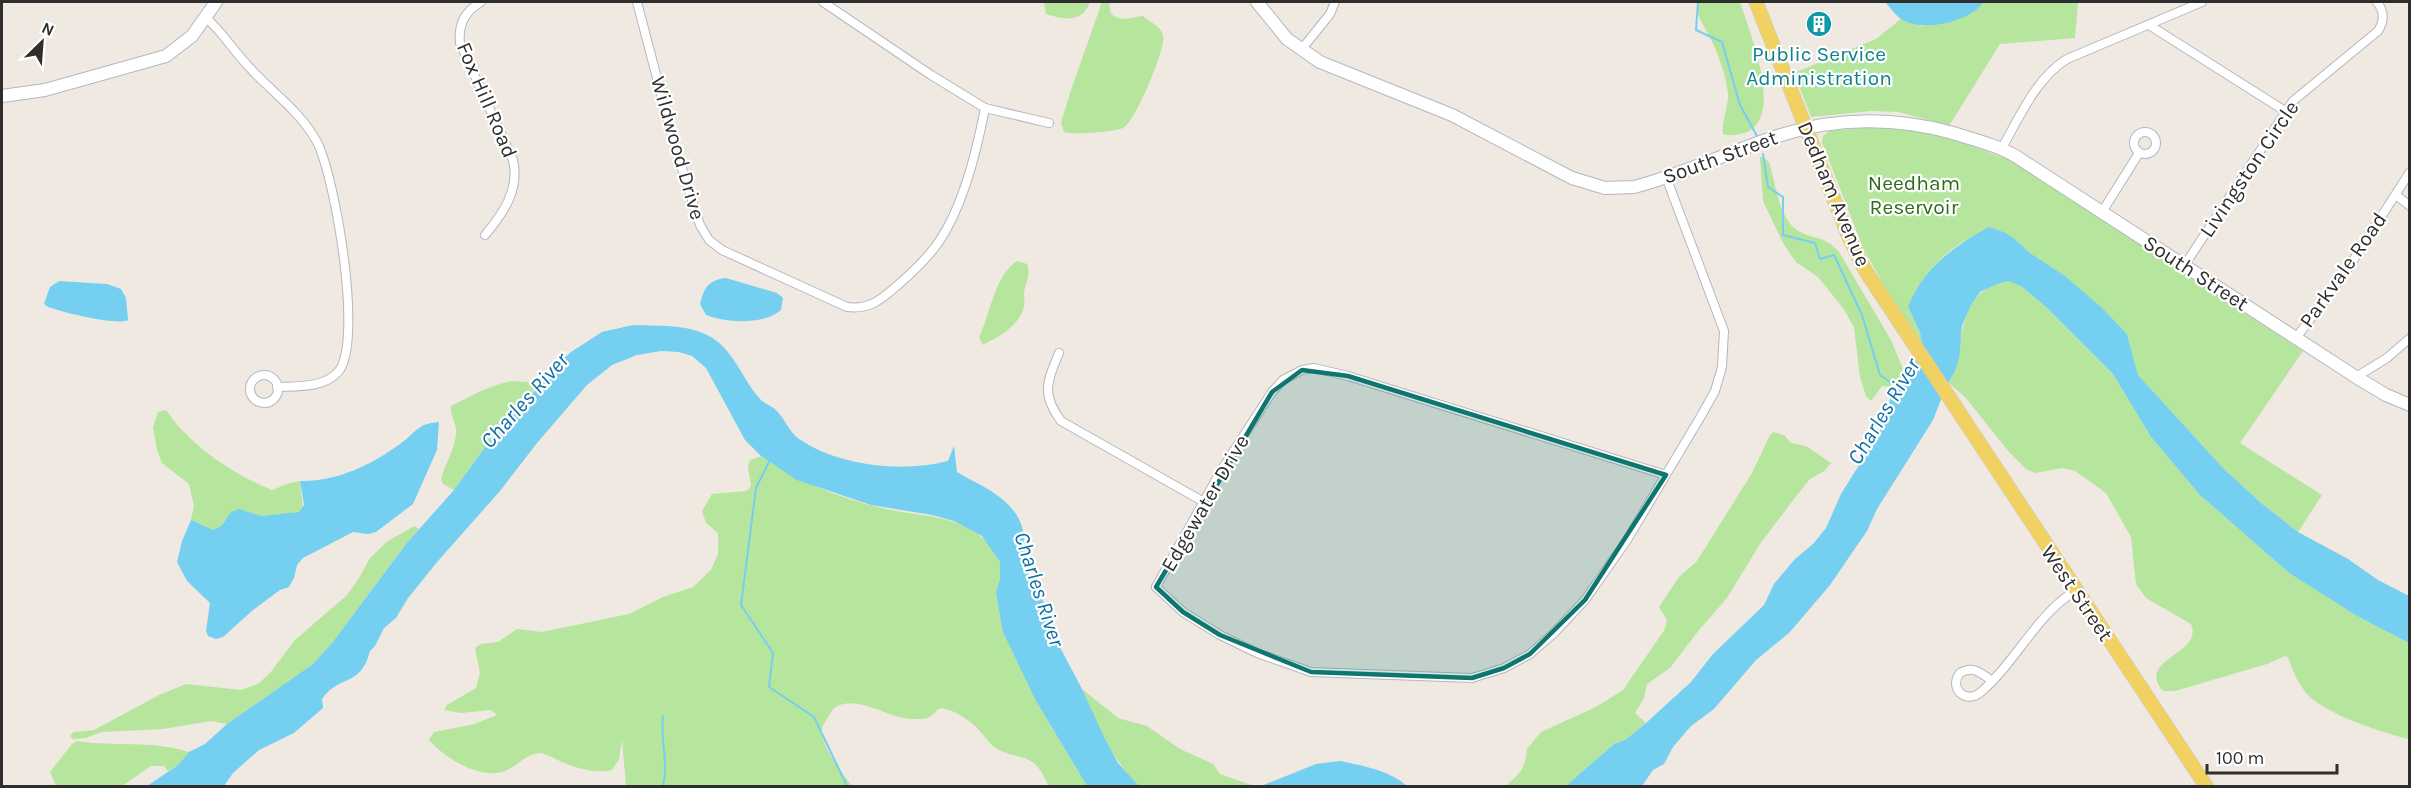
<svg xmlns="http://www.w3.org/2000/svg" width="2411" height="788" viewBox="0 0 2411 788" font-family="Karla,sans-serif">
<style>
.green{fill:#b6e59e}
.water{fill:#75cff0}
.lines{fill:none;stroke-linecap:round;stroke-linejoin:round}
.stream{stroke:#75cff0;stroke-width:2}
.street-casing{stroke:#b4b7c1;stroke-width:10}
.secondary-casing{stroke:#b4b7c1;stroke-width:14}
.primary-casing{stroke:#c9c9c9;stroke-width:15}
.street{stroke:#fff;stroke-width:8}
.secondary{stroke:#fff;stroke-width:12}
.primary{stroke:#f2d163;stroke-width:14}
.marked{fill:#0f766e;fill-opacity:0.2;stroke:#0f766e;stroke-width:4.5;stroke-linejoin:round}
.labels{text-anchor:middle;stroke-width:4.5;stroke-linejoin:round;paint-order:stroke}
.culture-label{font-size:21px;fill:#0d838f;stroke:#fff}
.street-label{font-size:21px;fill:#2e2e2e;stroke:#fff}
.park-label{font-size:21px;fill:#2c6e1b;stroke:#fff}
.water-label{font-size:22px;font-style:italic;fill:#0d6fa3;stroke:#fff}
</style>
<rect width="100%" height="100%" fill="#efe9e1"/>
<g class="green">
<path d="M1044,2H1090C1082,23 1066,20 1046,14Z"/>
<path d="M1102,2H1109L1111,14C1122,23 1130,17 1143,16C1150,22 1161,27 1163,35C1167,46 1135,123 1123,128C1114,132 1073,135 1064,132L1061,123L1071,90Z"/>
<path d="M1697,2H1740C1749,30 1788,124 1741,134C1735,135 1729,136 1723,134C1721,121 1729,107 1728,93C1726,75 1718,52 1709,36C1703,23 1696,16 1697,2Z"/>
<path d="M1984,2H2078L2075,38L2000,44L1949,126L1899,112L1872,111L1811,117L1794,73L1876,39L1901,19L1921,26L1949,22L1981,6Z"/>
<path d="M1885,126L1932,131L2012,161L2303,351L2240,443L2322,495L2298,532L2261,503L2223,468L2138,375L2127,334L2065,276L2030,253L2016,240L1983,231C1975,237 1966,239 1958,245C1936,260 1918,282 1908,307L1920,332L1923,348L1886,289L1863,248L1822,142L1823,136L1829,131Z"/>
<path d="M1760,157H1763L1769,162C1776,184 1779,223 1802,233C1820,241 1823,235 1839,252L1891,340L1905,374L1894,387L1882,386L1871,401L1866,396L1860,377L1854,327L1843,308L1818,277L1796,262L1783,243L1763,201Z"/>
<path d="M1017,261L1027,264C1031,275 1026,282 1024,292C1024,297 1025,302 1024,307C1018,327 1000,336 983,345L979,337C990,316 994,276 1017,261Z"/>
<path d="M2008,281L2021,286L2044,305L2113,374L2151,437L2200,495L2289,573L2357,616L2409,643V739C2383,733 2325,714 2307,694C2297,682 2293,671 2288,657L2285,656L2267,664L2175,691H2163C2135,659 2204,655 2191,624L2146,598L2136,584L2131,537L2106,493L2075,471L2063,468L2035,473L2026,469L2009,452L1965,397L1949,383C1969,344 1951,292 2008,281Z"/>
<path d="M512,381L541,383L506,418L454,490L443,484L441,479C445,463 455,450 456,433C457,422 450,417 451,406C473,395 487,386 512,381Z"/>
<path d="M166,410C171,416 175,423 181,429C205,455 239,477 272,490L290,483L300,481L303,510C294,516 241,516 226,518L221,526L213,531L191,520L194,506L189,484L162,463L157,450L153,428L158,412Z"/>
<path d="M1774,432L1784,435L1791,443L1806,446L1831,463L1824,471L1810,479L1797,495L1760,544L1727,598L1699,630L1670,668L1647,684L1644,698L1635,713L1646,723L1625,740L1614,744L1566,786H1506C1519,774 1526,769 1527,749L1541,732L1596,707L1623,690L1665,629L1667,620L1659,607L1679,577L1697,561L1752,473L1770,435Z"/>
<path d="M761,456C787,473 809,485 838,495C857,502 876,507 896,511C930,517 968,517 991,547C994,552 999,558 1000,563C1003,577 995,589 999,603L1036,701L1087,786H1049C1045,779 1041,769 1034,763C1023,755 1007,756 996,748C988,743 984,734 977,728C969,720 957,712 946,709C937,706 937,712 931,716C926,720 919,719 913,719C887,719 858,693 834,708C830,714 824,722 822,729C819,743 843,775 852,786H626L622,740L619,759L612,770C596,774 576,768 562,762C555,759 547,754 540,753C528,753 518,765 507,770C484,782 444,758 429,740L434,732L475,724L497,715L491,710L461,713L444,710L447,705L476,688L480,673L475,648L481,644L498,642L517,629L542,632L629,614L663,597L693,587L711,570L718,554V533L706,523L702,511L712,494L747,491L751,486L748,466L750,460Z"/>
<path d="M414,526L419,529L406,544L332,643L313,664L227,724L211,721L163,729L101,732L86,738L73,739L70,736L74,732L94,730L159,695L186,684L241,690L258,684L270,673L295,640L346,596L358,580L370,558L388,541Z"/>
<path d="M1082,689L1118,718L1147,726L1180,749L1213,764L1220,774L1254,786H1139C1112,760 1096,724 1082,689Z"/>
<path d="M77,741C114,747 151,740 189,752L178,765L168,771L164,766H151L122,786H56L50,772L72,744Z"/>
</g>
<g class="water">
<path d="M1885,2H1984C1969,22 1923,33 1901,19C1895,15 1890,7 1885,2Z"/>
<path d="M1989,227L2006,233L2016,240L2030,253L2065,276L2101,307L2127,334L2138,375L2223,468L2261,503L2298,532L2348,559L2378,580L2409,596V643L2357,616L2289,573L2200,495L2151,437L2113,374L2044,305L2021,286L2008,281L1997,284L1980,292L1971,305L1962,326L1959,358L1955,371L1945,389L1933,420L1877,509L1867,531L1830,585L1790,632L1756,660L1714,709L1691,726L1673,747L1664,764L1653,770L1642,786H1566L1614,744L1625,740L1646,723L1691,682L1713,654L1764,605L1774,584L1794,560L1814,543L1826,528L1841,494L1879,433L1894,387L1905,374L1909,373L1923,348L1920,332L1908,307C1923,268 1954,246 1989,227Z"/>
<path d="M726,278L777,293L783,298L781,310C764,325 726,323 706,315L700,304C704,288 708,280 726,278Z"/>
<path d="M59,281L107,284L121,289L126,298L128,320C118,326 61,312 48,307L44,304L50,287Z"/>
<path d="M633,325C656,326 683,324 705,334C733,346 742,380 761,400C765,404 772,406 776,410C785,419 789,432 799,439C839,466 903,473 948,461L954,446L957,472C979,485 1011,497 1021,524C1024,531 1023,539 1025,546C1026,552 1029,558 1032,564L1027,576L1043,601L1050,617L1054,636L1082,689L1104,737L1118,763L1139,786H1087L1036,701L1003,632L996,592L1000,579V562L982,536L954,521L932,515L871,505L797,480L761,456L745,440L706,368L692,356L679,352L661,351L637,355L612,365L587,385L537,443L500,491L438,561L408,598L396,618L384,628L375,646L370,651C361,687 340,674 322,699L323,708L294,733L259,750L233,773L224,786H147L178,765L189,752L205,744L227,724L313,664L332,643L406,544L454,490L506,418L531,395L553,368L571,352L602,332Z"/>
<path d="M439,422L437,450L413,504L376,532L368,534L353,532L303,558L297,565L294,578L289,587L280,590L253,610L223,637L216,639L208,636L206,631L210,603L187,581L177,562L182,541L191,520L213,530L221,526L231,512L239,509L261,516L299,512L304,505L300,481C336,482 371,465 400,444C417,432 416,424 439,422Z"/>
<path d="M1340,761C1364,766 1388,770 1407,786H1261L1316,764Z"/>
</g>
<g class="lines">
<g class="stream">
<path d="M1698,2L1696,30L1722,42L1740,105L1757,136"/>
<path d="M1763,154L1768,187L1783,197V235L1815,243L1820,259L1834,255L1862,315L1880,375L1897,387"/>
<path d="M770,460L756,488L741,605L773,653L769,687L814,717L847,786"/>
<path d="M663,786C669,762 660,741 663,716"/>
</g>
<g class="street-casing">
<g id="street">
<path d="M481,2C465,11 458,25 460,43L513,160C520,189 503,214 485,235"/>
<path d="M637,2L674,143L700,225L709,240L722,250L847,307C871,310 883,298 899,284C915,270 929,257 940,240C964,204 977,150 985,108"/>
<path d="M823,2L931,75L985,108L1049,123"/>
<path d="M205,17C223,32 234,52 250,68C273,93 300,111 317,142C335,177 364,343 338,372C324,388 297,386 277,387"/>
<path d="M2149,25L2285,111"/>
<path d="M1301,50L1330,14L1335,2"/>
<circle cx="2145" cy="143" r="11"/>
<path d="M2002,148C2019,118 2036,78 2067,59L2202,2"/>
<path d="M2396,195L2410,206"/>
<path d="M2102,212L2139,153"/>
<path d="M2184,266L2293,101L2378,31C2385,20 2384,11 2377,2"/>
<path d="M2296,338L2347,270L2410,172"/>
<path d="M1059,353C1047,382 1041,394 1061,421L1204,502"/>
<circle cx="264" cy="389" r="14"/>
<path d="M2356,377L2387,358L2410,338"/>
<path d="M1666,475L1348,376L1314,368L1302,370L1283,380L1272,392L1222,469L1156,587L1183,612L1220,635L1257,653L1311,672L1472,678L1504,668L1530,654L1554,633L1585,600L1627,540L1701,416L1715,391L1722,367L1724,331L1666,177"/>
<path d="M1992,681C1981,673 1973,665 1960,673C1948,688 1966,705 1981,692C2016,662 2036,615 2075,591"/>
</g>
</g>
<g class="secondary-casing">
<g id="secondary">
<path d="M1257,2L1287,39L1320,62L1452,115L1572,178L1605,188L1634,187C1684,174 1731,151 1781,135C1838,117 1895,117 1953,133C1975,140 1997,145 2017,157L2356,377L2386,395L2410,405"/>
<path d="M2,96L45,90L166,56L192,36L216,2"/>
</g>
</g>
<g class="primary-casing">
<path id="primary" d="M1756,2L1849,237L1865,270L2206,786"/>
</g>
<use href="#street" class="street"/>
<use href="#secondary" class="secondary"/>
<use href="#primary" class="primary"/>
</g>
<path class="marked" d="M1302,370L1348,376L1666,475L1585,600L1530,654L1504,668L1472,678L1311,672L1220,635L1183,612L1156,587L1272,392Z"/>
<defs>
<g id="building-disc" transform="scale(1.35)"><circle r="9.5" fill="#0f9aa8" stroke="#fff"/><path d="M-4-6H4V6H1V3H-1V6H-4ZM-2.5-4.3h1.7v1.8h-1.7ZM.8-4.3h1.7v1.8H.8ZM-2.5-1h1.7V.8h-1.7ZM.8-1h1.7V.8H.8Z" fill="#fff"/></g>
</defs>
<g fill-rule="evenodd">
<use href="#building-disc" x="1819" y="24"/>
</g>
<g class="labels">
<g class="culture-label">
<text x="1819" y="61">Public Service<tspan x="1819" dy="24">Administration</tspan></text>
</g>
<g class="street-label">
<text transform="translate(487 100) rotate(67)" y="7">Fox Hill Road</text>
<text transform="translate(678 148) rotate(74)" y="7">Wildwood Drive</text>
<text transform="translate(1720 157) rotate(-20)" y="7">South Street</text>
<text transform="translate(2249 169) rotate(-56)" y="7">Livingston Circle</text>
<text transform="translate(1834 194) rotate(67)" y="7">Dedham Avenue</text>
<text transform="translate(2343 270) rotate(-55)" y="7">Parkvale Road</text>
<text transform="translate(2196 273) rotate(33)" y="7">South Street</text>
<text transform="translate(1205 503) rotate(-60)" y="7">Edgewater Drive</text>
<text transform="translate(2077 593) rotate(56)" y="7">West Street</text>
</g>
<g class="park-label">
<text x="1914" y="190">Needham<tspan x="1914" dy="24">Reservoir</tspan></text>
</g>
<g class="water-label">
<text transform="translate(524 400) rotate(-48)" y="8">Charles River</text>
<text transform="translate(1883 411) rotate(-59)" y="8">Charles River</text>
<text transform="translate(1040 589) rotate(72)" y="8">Charles River</text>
</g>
</g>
<rect width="2411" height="788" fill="none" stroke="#2e2e2e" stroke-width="6"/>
<g transform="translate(42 42) rotate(25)" stroke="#ffffff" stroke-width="4.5" paint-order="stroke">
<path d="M0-4.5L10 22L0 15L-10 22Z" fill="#2e2e2e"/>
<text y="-9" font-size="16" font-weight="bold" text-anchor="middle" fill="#2e2e2e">N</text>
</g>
<path d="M2207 764v9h130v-9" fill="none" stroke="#2e2e2e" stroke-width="3"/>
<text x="2216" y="764" font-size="18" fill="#2e2e2e" stroke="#ffffff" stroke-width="4.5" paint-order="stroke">100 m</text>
</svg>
